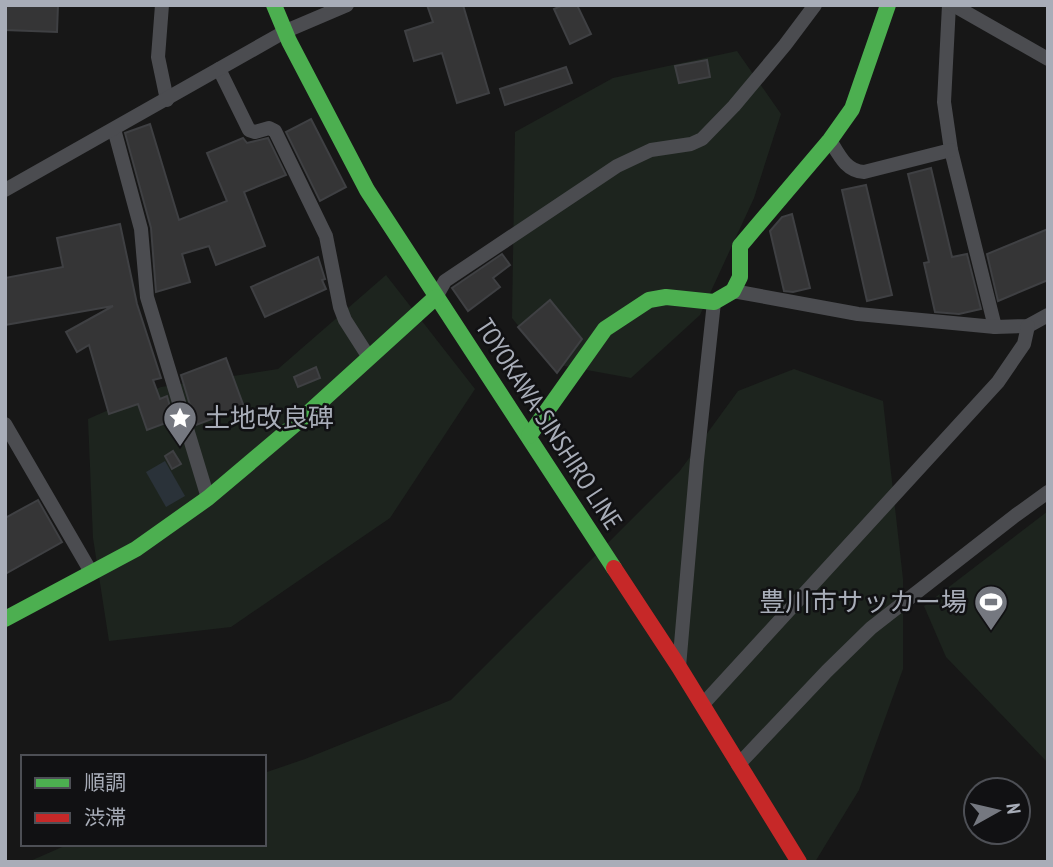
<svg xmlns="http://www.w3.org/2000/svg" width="1053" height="867" viewBox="0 0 1053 867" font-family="'PT Sans Narrow','Noto Sans JP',sans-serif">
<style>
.green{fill:#1d241e}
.water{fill:#2a3239}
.building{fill:#353536;stroke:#3f4043;stroke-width:2}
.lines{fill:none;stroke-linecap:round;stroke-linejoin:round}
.street{stroke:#4b4c50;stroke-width:14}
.fast{stroke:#4caf50;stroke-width:16}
.jam{stroke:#c62828;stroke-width:16}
.labels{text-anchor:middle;stroke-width:5;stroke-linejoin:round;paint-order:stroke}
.poi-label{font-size:26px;fill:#a8adb8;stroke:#111113;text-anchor:start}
.street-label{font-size:26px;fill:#a8adb8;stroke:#111113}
</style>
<rect width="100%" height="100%" fill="#171717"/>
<g class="green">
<path d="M737,51L781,114L754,198L700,315L631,378L548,363L512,318L515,132L613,78Z"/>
<path d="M386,275L475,389L390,518L231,627L109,641L93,538L88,419L161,387L278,369Z"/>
<path d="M794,369L883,401L903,579V669L859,790L815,862H28L69,844H264V773L305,759L451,700L679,472L738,391Z"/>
<path d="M1048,511V763L946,657L924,606Z"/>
</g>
<path class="water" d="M165,461L185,496L166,507L146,472Z"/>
<g class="building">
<path d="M5,5H58L57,32L5,30Z"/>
<path d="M427,5H463L489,93L457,103L442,53L414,61L405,31L433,22Z"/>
<path d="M563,5H577L591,34L570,44L554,9Z"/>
<path d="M707,60L710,77L679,83L675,66Z"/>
<path d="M566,67L572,83L505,105L500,89Z"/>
<path d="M311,119L346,187L320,201L286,132Z"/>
<path d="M150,124L179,220L227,201L207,153L243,138L247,143L268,138L286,175L244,192L265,246L216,265L209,246L182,254L190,282L156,292L151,228L125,133Z"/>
<path d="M931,168L952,257L967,254L981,309L959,314L935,312L924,263L929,262L908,174Z"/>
<path d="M866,185L892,295L867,301L842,190Z"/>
<path d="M792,214L810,288L793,292L784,291L770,231L782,217Z"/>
<path d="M120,224L137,304L161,378L153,380L160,399L167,396L174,420L147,430L138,404L109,414L89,345L77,352L66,332L113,306L5,325V278L63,267L57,238Z"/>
<path d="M1048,229V280L998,301L987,254Z"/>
<path d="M502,254L510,265L493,278L500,287L468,311L452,288Z"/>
<path d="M318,257L325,279L322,280L326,289L265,317L251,287Z"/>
<path d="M550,300L582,339L557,373L518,327Z"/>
<path d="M226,358L244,407L196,425L181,375Z"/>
<path d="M316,367L320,378L298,387L294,377Z"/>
<path d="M173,451L181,464L172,469L165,456Z"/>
<path d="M38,500L62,542L5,574V518Z"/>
</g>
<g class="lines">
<g class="street">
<path d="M162,5L158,57L167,100"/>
<path d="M949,5L944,102L951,150L995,327"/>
<path d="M953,5L1048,59"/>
<path d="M219,69L249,130L255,132L269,128L275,131L326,236L340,307L345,320L368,356"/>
<path d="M114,129L141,229L147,297L208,498"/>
<path d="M830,140C839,155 846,171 864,172L951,150"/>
<path d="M5,190L286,31L347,5"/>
<path d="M733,291L858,314L995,327L1028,326L1048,315"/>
<path d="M436,297L445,281L617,166L651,150L691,144L702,139L734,106L785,45L815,5"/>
<path d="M5,424L91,572"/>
<path d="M679,667L697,460L714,302"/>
<path d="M704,707L705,702L998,382L1024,344L1028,326"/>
<path d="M738,765L827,671L871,628L1016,515L1048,492"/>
</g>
<g class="fast">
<path d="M274,5L289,41L367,190L614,568"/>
<path d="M529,436L605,329L649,300L666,297L714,302L733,291L740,277V246L830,140L852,109L888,5"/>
<path d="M5,619L136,549L208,498L305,416L436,297"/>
</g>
<path class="jam" d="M614,568L679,667L799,862"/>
</g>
<defs>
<g id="sight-pin" transform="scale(1.75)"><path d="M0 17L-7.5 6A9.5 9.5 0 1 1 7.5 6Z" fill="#757880" stroke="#111113"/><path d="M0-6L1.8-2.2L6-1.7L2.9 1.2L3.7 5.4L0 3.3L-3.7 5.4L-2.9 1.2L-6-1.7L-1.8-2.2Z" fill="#fff"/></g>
<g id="stadium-pin" transform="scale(1.75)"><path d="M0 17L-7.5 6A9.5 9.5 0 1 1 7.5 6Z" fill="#757880" stroke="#111113"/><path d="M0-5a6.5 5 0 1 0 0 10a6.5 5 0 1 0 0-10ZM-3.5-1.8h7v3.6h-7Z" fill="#fff"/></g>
</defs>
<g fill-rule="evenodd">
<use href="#sight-pin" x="180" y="418"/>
<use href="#stadium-pin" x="991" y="602"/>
</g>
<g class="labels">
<g class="poi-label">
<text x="204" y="427">土地改良碑</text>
<text x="967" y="611" text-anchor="end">豊川市サッカー場</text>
</g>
<g class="street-label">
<text transform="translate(549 424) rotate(57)" y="9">TOYOKAWA-SINSHIRO LINE</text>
</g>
</g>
<rect width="1053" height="867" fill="none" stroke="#a8adb8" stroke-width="14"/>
<rect x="21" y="755" width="245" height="91" fill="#111113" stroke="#4d4f55" stroke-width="2"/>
<rect x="35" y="778" width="35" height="10" fill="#4caf50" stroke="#4d4f55" stroke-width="2"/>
<text x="84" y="790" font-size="21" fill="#a8adb8">順調</text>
<rect x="35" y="813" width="35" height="10" fill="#c62828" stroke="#4d4f55" stroke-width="2"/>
<text x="84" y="825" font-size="21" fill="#a8adb8">渋滞</text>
<g transform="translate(997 811) rotate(82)"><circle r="33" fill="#111113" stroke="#4d4f55" stroke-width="2"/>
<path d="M0-5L12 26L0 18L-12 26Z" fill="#757880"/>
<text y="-10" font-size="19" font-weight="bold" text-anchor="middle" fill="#a8adb8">N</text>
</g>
</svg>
